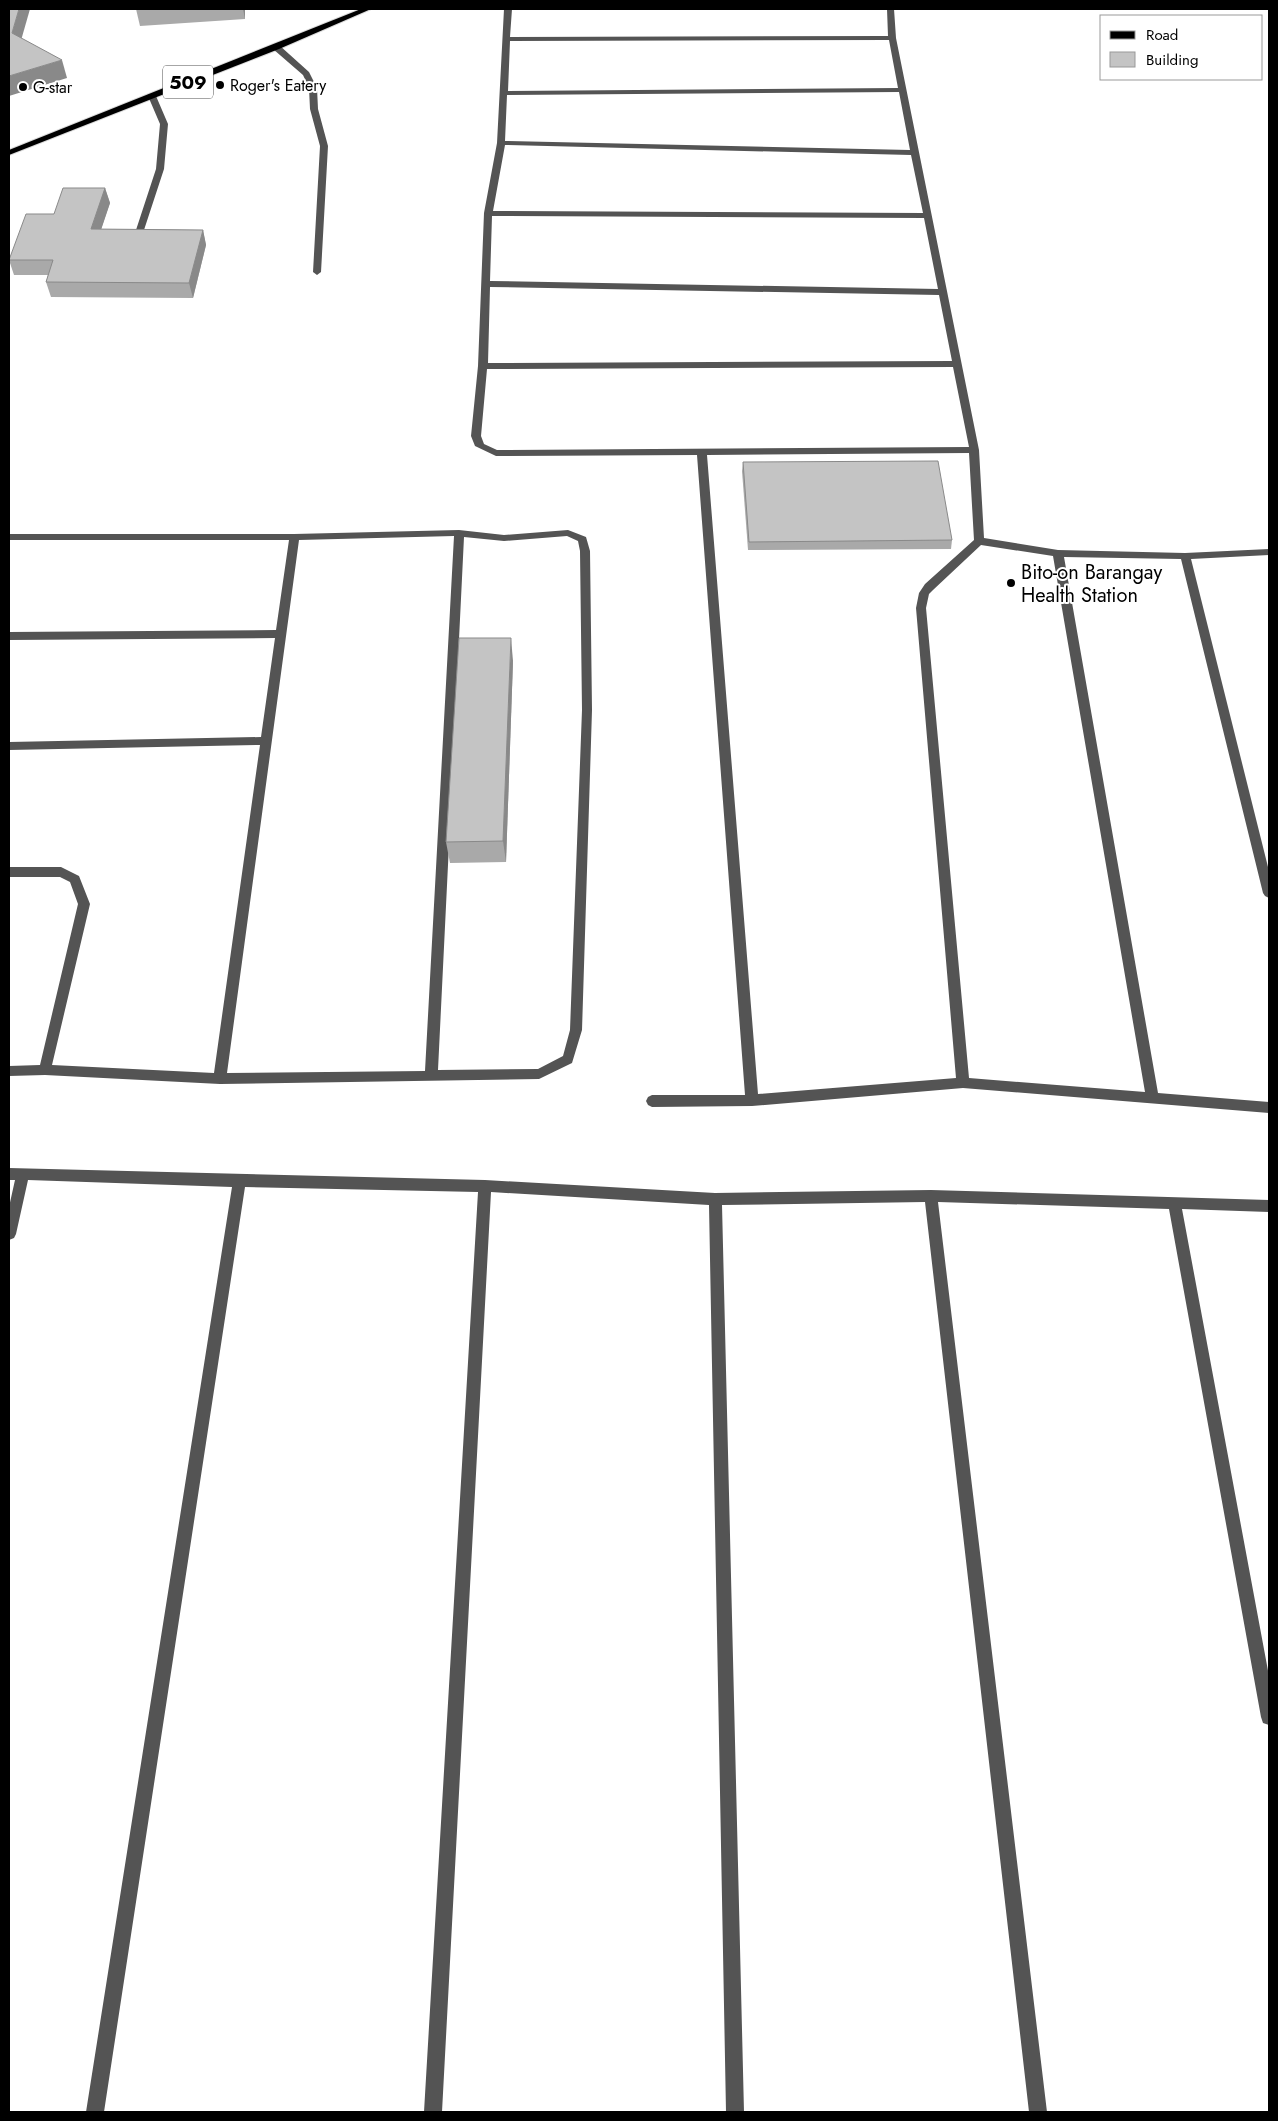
<svg xmlns="http://www.w3.org/2000/svg" width="1278" height="2121" viewBox="0 0 1278 2121" font-family="Jost,sans-serif">
<style>
.lines{fill:none;stroke-linecap:round;stroke-linejoin:round}
.major-casing{stroke:#dbdbdb;stroke-width:2}
.minor{fill:#545454;fill-rule:evenodd}
.major{fill:#000;fill-rule:evenodd}
.wall{fill:#a9a9a9}
.shaded-wall{fill:#898989}
.building{fill:#c4c4c4;stroke:#898989}
.poi-dot{fill:#000;stroke:#fff;stroke-width:2}
.labels{text-anchor:middle;stroke-width:4;stroke-linejoin:round;paint-order:stroke}
.far-poi-label{font-size:16px;fill:#000;stroke:#fff;text-anchor:start}
.shield{fill:#fff;stroke:#4c4c4c;stroke-width:1}
.shield-label{font-size:19px;font-weight:bold;fill:#000}
.poi-label{font-size:20px;fill:#000;stroke:#fff;text-anchor:start}
</style>
<rect width="100%" height="100%" fill="#fff"/>
<g class="lines">
<g class="major-casing">
<path id="major" d="M361,9H371L279,49L9,155V150Z"/>
</g>
<g class="minor">
<path d="M504,9H512L510,37L888,36L887,9H894L896,38L979,450L984,538L1058,550L1185,553L1269,549V555L1191,559L1269,871V898L1265,896L1263,893L1181,559L1064,557L1158,1093L1269,1102V1113L963,1088L752,1106L652,1107L648,1105L646,1101L648,1097L652,1095H745L697,455L496,456L475,446L471,436L478,366L484,213L497,143ZM889,40L898,88L508,91L510,41ZM899,92L910,150L505,141L507,95ZM505,145L911,155L923,213L493,211ZM492,216L924,218L938,289L490,281ZM490,287L939,295L952,361L488,363ZM953,367L969,447L497,450L484,444L481,436L487,369ZM969,453L974,540L925,584L919,593L916,608L956,1078L758,1094L707,455ZM981,545L1053,556L1145,1092L969,1078L926,608L929,594L933,590Z"/>
<path d="M273,45H279L309,72L317,88L318,109L328,146L321,272L317,275L313,272L320,146L310,109L309,88L303,75L273,49Z"/>
<path d="M149,94L156,96L168,124L164,169L144,230L140,233L136,230L156,169L160,124L148,96Z"/>
<path d="M459,530L504,535L568,530L586,537L590,551L592,710L582,1030L572,1063L539,1079L220,1084L45,1075L9,1076V1066L40,1065L78,904L70,882L60,877H9V867H61L79,876L90,904L52,1065L214,1073L260,745L9,750V742L261,737L275,638L9,640V632L276,630L289,540H9V534H294ZM454,536L425,1071L227,1073L299,540ZM567,536L578,541L580,551L582,710L570,1030L563,1056L538,1069L438,1070L464,537L504,541Z"/>
<path d="M9,1168L485,1180L715,1193L931,1190L1269,1200V1212L1182,1209L1269,1676V1725L1263,1723L1261,1717L1169,1209L938,1202L1047,2112H1029L925,1202L722,1205L744,2112H726L709,1205L491,1192L442,2112H424L478,1192L245,1187L104,2112H86L232,1187L28,1180L16,1234L14,1238L9,1240V1207L15,1180H9Z"/>
</g>
<use href="#major" class="major"/>
</g>
<g class="wall">
<path d="M136,9H245V19L140,26Z"/>
<path d="M105,188L110,203L101,229L203,230L206,245L193,298L51,297L46,282L48,275H14L9,260Z"/>
<path d="M743,462L952,540L951,549L748,550L742,471Z"/>
<path d="M513,661L506,862L450,863L446,842Z"/>
</g>
<g class="shaded-wall">
<path d="M19,9H30L18,51L12,33Z"/>
<path d="M243,9H245V19Z"/>
<path d="M62,60L67,78L9,96V76Z"/>
<path d="M105,188L110,203L96,245L91,229Z"/>
<path d="M203,230L206,245L193,298L189,283Z"/>
<path d="M511,638L513,661L506,862L503,841Z"/>
</g>
<g class="building">
<path d="M9,9H19L12,33L62,60L9,76Z"/>
<path d="M63,188H105L91,229L203,230L189,283L46,282L53,260H9L26,214H54Z"/>
<path d="M938,461L952,540L749,542L743,462Z"/>
<path d="M459,638H511L503,841L446,842Z"/>
</g>
<g class="poi-dot">
<circle cx="220" cy="85" r="5"/>
<circle cx="23" cy="87" r="5"/>
<circle cx="1011" cy="583" r="5"/>
</g>
<g class="labels">
<g class="far-poi-label">
<text x="230" y="91">Roger's Eatery</text>
<text x="33" y="93">G-star</text>
</g>
<rect class="shield" x="163" y="65.5" width="50" height="33" rx="4"/>
<g class="shield-label">
<text x="188" y="89">509</text>
</g>
<g class="poi-label">
<text x="1021" y="579">Bito-on Barangay<tspan x="1021" dy="23">Health Station</tspan></text>
</g>
</g>
<rect width="1278" height="2121" fill="none" stroke="#000000" stroke-width="20"/>
<rect x="1100" y="15" width="162" height="65" fill="#ffffff" stroke="#999999"/>
<rect x="1110" y="31" width="25" height="8" fill="#000000" stroke="#999999"/>
<text x="1146" y="40" font-size="15" fill="#000000">Road</text>
<rect x="1110" y="52" width="25" height="15" fill="#c4c4c4" stroke="#999999"/>
<text x="1146" y="65" font-size="15" fill="#000000">Building</text>
</svg>
